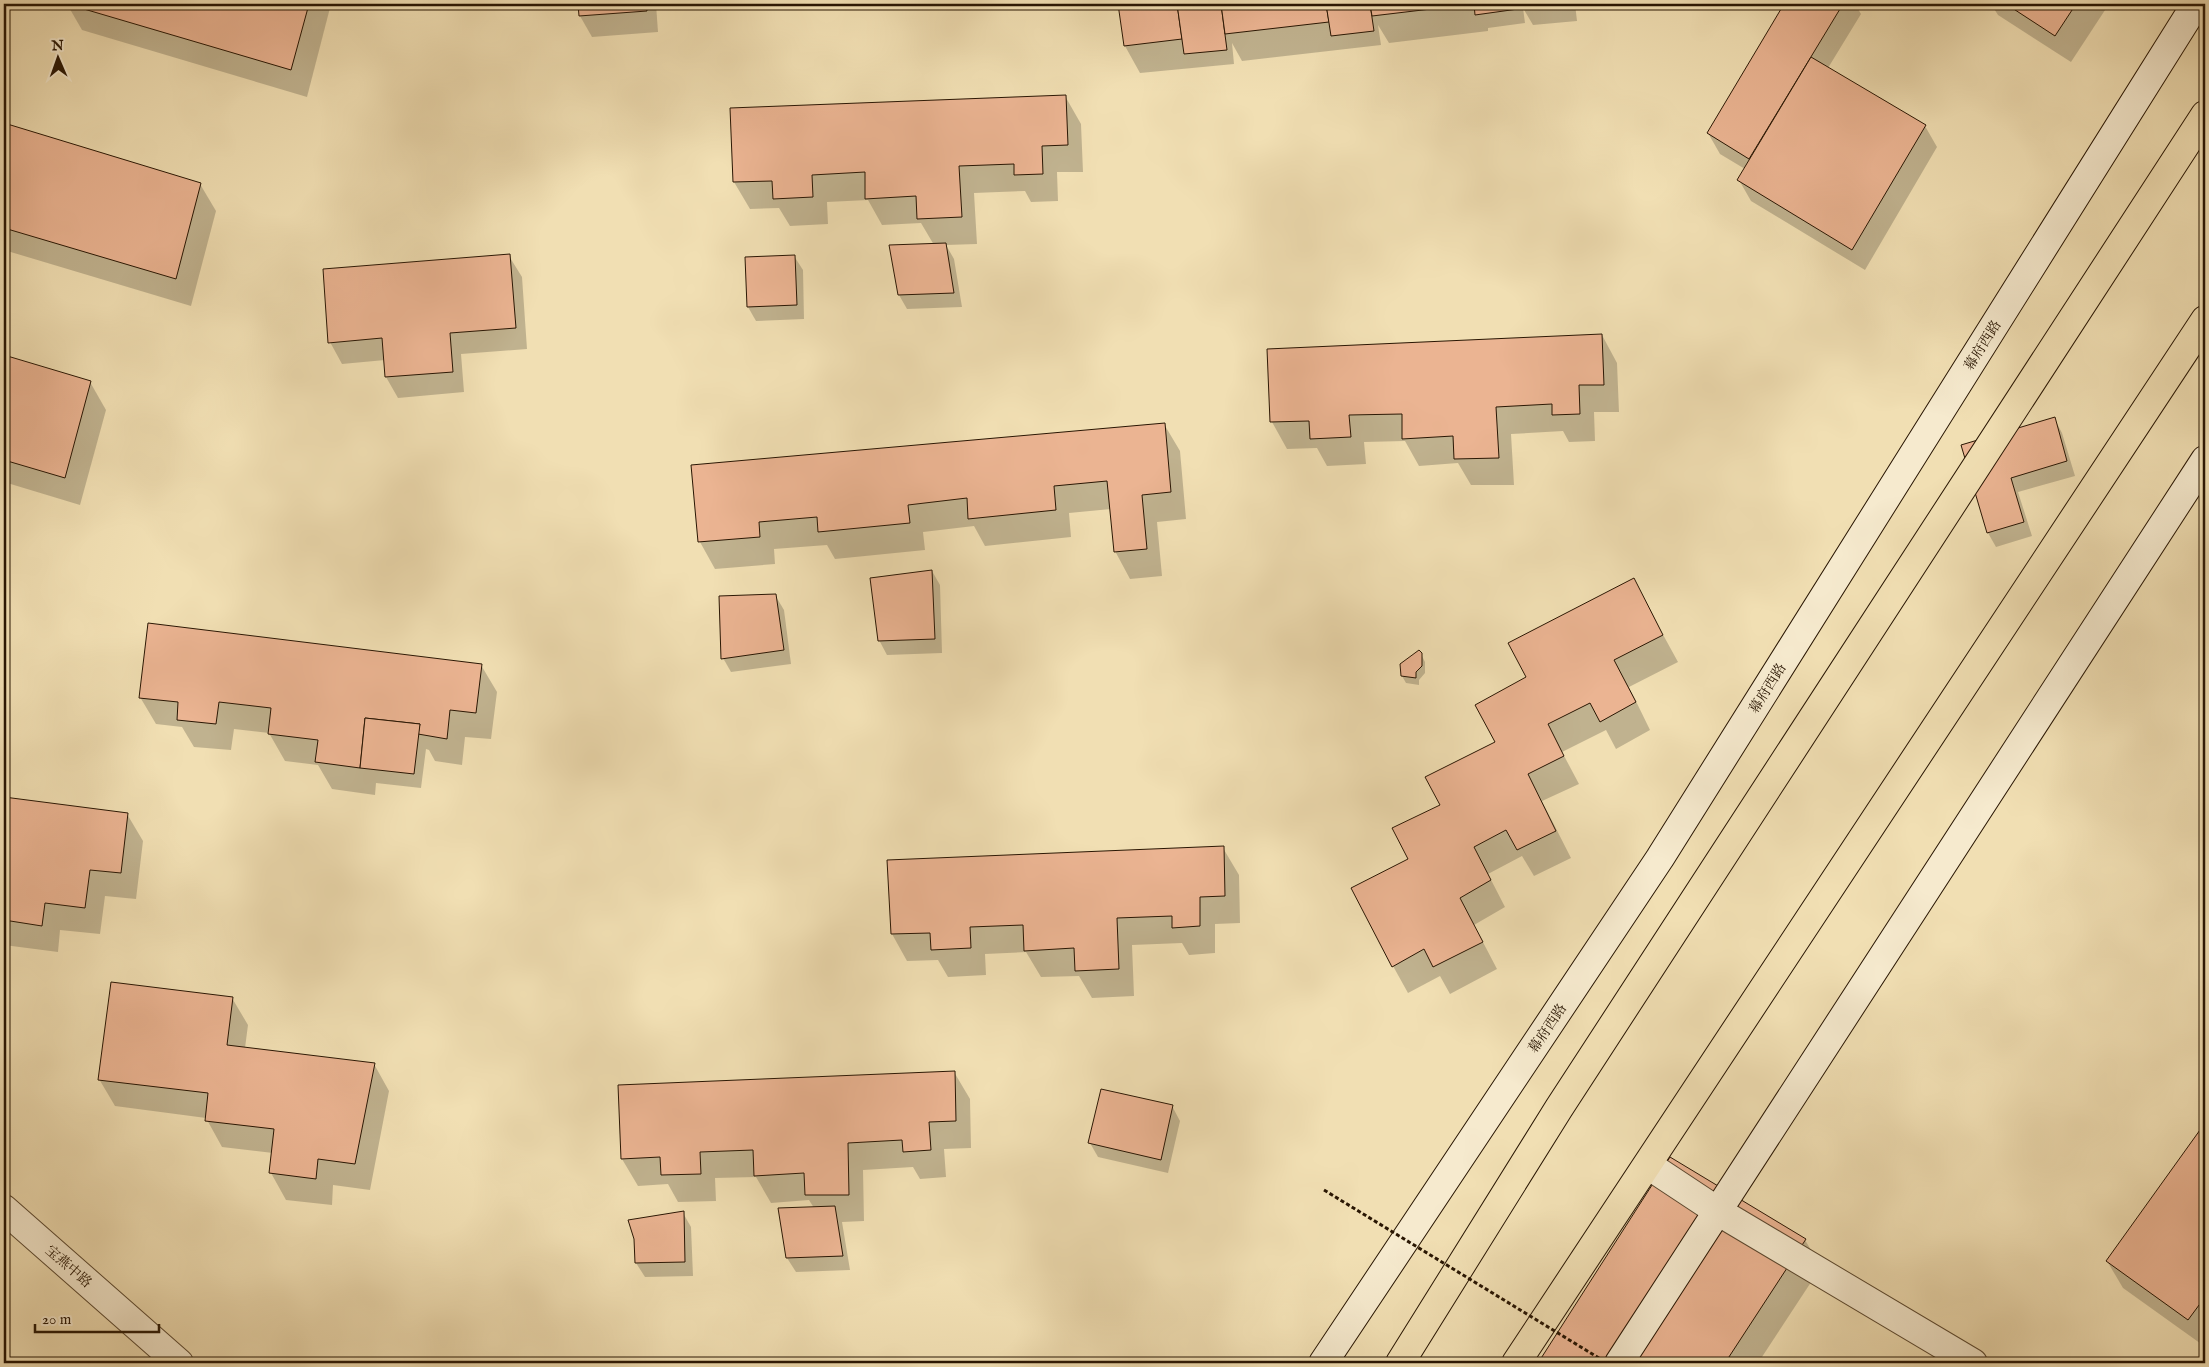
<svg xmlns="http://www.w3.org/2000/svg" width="2209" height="1367" viewBox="0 0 2209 1367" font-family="'IM FELL English','Noto Serif SC',serif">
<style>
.shadow{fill:#0003}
.building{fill:#ebb492;stroke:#291603}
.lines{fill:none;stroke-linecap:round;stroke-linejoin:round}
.street-casing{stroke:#5b482f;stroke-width:30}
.secondary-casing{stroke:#291603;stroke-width:30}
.highway-casing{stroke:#291603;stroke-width:30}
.street{stroke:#f6eace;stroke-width:28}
.secondary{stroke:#f6eace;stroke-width:28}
.highway{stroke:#f1dfb3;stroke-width:28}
.path-bridge{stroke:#291603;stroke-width:3;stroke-dasharray:4 2.5;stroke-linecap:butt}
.labels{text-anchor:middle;stroke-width:4.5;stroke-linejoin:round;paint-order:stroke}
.street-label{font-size:14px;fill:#291603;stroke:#f6eace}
</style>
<rect width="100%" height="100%" fill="#f1dfb3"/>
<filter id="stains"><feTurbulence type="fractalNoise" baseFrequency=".004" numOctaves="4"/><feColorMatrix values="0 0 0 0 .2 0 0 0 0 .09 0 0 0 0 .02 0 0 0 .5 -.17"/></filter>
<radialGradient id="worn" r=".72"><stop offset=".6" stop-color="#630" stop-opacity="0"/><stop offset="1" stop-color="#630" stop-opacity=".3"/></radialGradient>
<g class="shadow">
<path d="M67,4H331L307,97L82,30Z"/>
<path d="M579,4H656L658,32L592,37L580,16Z"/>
<path d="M1120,4H1575L1577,21L1533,25L1523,8L1525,23L1488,28V31L1389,43L1378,25L1381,45L1242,61L1232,43L1234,64L1140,73L1125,46Z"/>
<path d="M1785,4H1855L1861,14L1828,68L1925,126L1937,147L1865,270L1751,201L1739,180L1745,169L1720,154L1708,133Z"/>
<path d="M1991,4H2109L2071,62L1998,15Z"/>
<path d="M1065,96L1081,124L1083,172H1057L1058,201L1031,202L1025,191L974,193L977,244L946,245L954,259L962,307L907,309L899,295L934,245L921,223L882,225L868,200L827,202L828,224L790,226L779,208L750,209L734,182Z"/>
<path d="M4,124L200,184L216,211L191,306L4,250Z"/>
<path d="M509,256L522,277L527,349L461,354L464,392L398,398L386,377L385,360L342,364L330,342Z"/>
<path d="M794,256L803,270L804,319L756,321L748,307Z"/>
<path d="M1602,335L1617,363L1619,412H1594L1595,441L1569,442L1563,431L1511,434L1514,485H1471L1458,463L1419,466L1405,441L1364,442L1366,464L1327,466L1317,448L1287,449L1272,422Z"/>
<path d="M4,357L90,382L106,410L80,505L4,482Z"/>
<path d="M2054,418L2062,433L2075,476L2018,492L2032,536L1996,547L1988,533L1962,446Z"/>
<path d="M1164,424L1180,451L1186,519L1157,522L1162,576L1130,579L1115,551L1111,509L1069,513L1071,537L985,546L974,526L923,532L925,550L835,559L827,545L774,549L775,564L715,569L700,542L692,466Z"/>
<path d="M932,571L940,585L942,653L887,655L879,640Z"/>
<path d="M1633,580L1678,662L1629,687L1650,730L1616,749L1606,730L1562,752L1579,784L1542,801L1571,858L1534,876L1522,856L1488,874L1505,907L1474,925L1497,969L1450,994L1440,976L1408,993L1393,966L1410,860L1442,806L1496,742L1527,678Z"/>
<path d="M775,595L784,610L791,664L731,672L723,658Z"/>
<path d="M1421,654L1425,662V673L1419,680V685L1406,683L1402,676Z"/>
<path d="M481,665L497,692L491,739L465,737L462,765L435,761L429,750L426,749L421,788L376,783L375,795L332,789L318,765L285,761L269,733L234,729L231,750L194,747L182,727L156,724L140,697Z"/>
<path d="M4,798L127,814L143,841L136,899L105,896L100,934L60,930L58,952L4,945Z"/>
<path d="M1223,848L1239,875L1240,923L1215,924V953L1189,955L1182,943L1132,945L1134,996L1092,998L1079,976L1041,977L1026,952L985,954L986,975L948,977L938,960L907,961L892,934Z"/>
<path d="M232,998L248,1025L245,1048L374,1064L389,1091L370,1190L333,1185L332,1205L286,1200L271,1173L273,1153L222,1147L206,1118L115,1106L99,1079Z"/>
<path d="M954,1072L970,1099L971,1148L944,1149L946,1177L920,1179L913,1167L863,1170L864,1221L842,1222L850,1270L796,1272L787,1258L814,1208L809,1200L771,1203L756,1177L715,1178L716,1201L678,1202L668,1184L638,1186L622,1159Z"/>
<path d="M1172,1106L1180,1121L1168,1173L1098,1157L1090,1143Z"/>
<path d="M2205,1125V1345L2204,1346L2123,1288L2107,1261Z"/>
<path d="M1670,1159L1805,1240L1821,1267L1758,1363H1540Z"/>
<path d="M683,1213L691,1227L693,1276L645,1277L636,1263L635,1238Z"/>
</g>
<g class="building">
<path d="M67,4H309L291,70Z"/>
<path d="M578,4H646L647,11L579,16Z"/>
<path d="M1118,4H1177L1182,39L1124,46Z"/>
<path d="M1177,4H1221L1227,50L1184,54Z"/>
<path d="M1221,4H1326L1329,22L1225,34Z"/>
<path d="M1326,4H1370L1374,31L1331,36Z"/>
<path d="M1370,4H1473L1372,16Z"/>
<path d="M1474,4H1517L1518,9L1475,15Z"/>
<path d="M1784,4H1843L1749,159L1707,133Z"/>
<path d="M2006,4H2076L2055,36Z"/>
<path d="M1811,57L1926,125L1852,250L1737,180Z"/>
<path d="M1066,95L1068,145L1042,146L1043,174L1014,175V164L959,166L962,217L917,219L916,196L865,199V172L812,175L813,197L773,199L772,181L733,182L730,108Z"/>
<path d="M4,123L201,183L176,279L4,228Z"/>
<path d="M946,243L954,293L898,295L889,245Z"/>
<path d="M510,254L516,328L450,333L453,372L385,377L382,338L328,343L323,269Z"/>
<path d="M795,255L797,305L747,307L745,257Z"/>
<path d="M1602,334L1604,385H1579L1580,414L1552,415V404L1496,407L1499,458L1454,459L1453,436L1402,439V414L1349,415L1351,437L1310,439L1309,421L1270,422L1267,349Z"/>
<path d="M4,355L91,381L65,478L4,460Z"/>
<path d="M2055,417L2067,461L2011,478L2024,522L1987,533L1961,445Z"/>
<path d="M1165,423L1171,492L1142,495L1147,549L1114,552L1107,481L1054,486L1056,510L968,519L967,498L908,505L910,523L818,532L817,517L759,522L760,537L698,542L691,465Z"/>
<path d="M932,570L935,639L878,641L870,578Z"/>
<path d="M1634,578L1663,635L1614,660L1636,702L1600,722L1590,703L1548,724L1564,756L1528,774L1556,831L1517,850L1506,830L1474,847L1491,880L1460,898L1483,942L1433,967L1424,949L1392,967L1351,888L1408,859L1392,828L1440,805L1425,777L1495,742L1475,705L1526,677L1508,643Z"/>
<path d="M776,594L784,650L721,659L719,596Z"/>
<path d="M148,623L482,664L476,713L450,710L447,739L418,734L420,724L365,718L360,768L315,762L318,740L268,734L271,708L219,702L216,724L177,720L178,702L139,698Z"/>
<path d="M1419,650L1422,653V666L1416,672V678L1401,676L1400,664Z"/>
<path d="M365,718L420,724L414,774L360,768Z"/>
<path d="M4,797L128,813L121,873L90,870L85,908L45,903L42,926L4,920Z"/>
<path d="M1224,846L1225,896L1200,897V926L1172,928V916L1117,918L1119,969L1075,971L1074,948L1024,951L1023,925L970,927L971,948L931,950L930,933L891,934L887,860Z"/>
<path d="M111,982L233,997L227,1045L375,1063L355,1164L318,1159L316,1179L269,1173L274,1129L205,1121L208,1093L98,1080Z"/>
<path d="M955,1071L956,1121L929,1122L931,1150L903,1152L902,1140L848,1143L849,1195H805L804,1173L754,1176L753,1150L700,1152L701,1174L661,1175L660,1157L621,1159L618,1085Z"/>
<path d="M1101,1089L1173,1105L1161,1160L1088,1143Z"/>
<path d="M2205,1123V1297L2188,1320L2106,1261Z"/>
<path d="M1670,1157L1806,1239L1725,1363H1538Z"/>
<path d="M835,1206L843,1256L786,1258L778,1208Z"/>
<path d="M684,1211L685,1262L635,1263L634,1239L628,1220Z"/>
</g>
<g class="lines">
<g class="street-casing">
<g id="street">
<path d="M1648,1165L1719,1212L1973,1363"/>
<path d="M4,1209L179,1363"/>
</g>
</g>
<g class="secondary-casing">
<g id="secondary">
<path d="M1323,1363L1660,858L2196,4"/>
<path d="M1619,1363L2205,460"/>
</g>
</g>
<g class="highway-casing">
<g id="highway">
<path d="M1400,1363L1559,1108L2205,115"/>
<path d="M1516,1363L2205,320"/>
</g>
</g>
<use href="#street" class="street"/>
<use href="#secondary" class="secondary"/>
<use href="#highway" class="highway"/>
<path class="path-bridge" d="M1324,1190L1607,1363"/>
</g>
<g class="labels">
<g class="street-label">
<text transform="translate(1982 345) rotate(-58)" y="5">幕府西路</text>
<text transform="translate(1767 688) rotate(-58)" y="5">幕府西路</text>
<text transform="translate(1547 1028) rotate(-56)" y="5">幕府西路</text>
<text transform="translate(69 1266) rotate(41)" y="5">宝燕中路</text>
</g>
</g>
<rect width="2209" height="1367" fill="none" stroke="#f1dfb3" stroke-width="20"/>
<rect x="5" y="5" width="2199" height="1357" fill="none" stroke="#291603" stroke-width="2.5"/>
<rect x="10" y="10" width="2189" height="1347" fill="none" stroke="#291603"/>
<g transform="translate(58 58) rotate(358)" stroke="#f6eace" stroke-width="4" paint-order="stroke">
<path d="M0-4L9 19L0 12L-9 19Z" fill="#291603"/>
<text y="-8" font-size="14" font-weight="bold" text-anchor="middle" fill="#291603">N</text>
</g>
<path d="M35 1324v8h124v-8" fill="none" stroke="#291603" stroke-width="2.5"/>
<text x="42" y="1324" font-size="15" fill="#291603" stroke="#f6eace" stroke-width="4" paint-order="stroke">20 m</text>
<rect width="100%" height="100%" filter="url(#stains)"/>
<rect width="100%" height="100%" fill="url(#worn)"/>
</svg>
